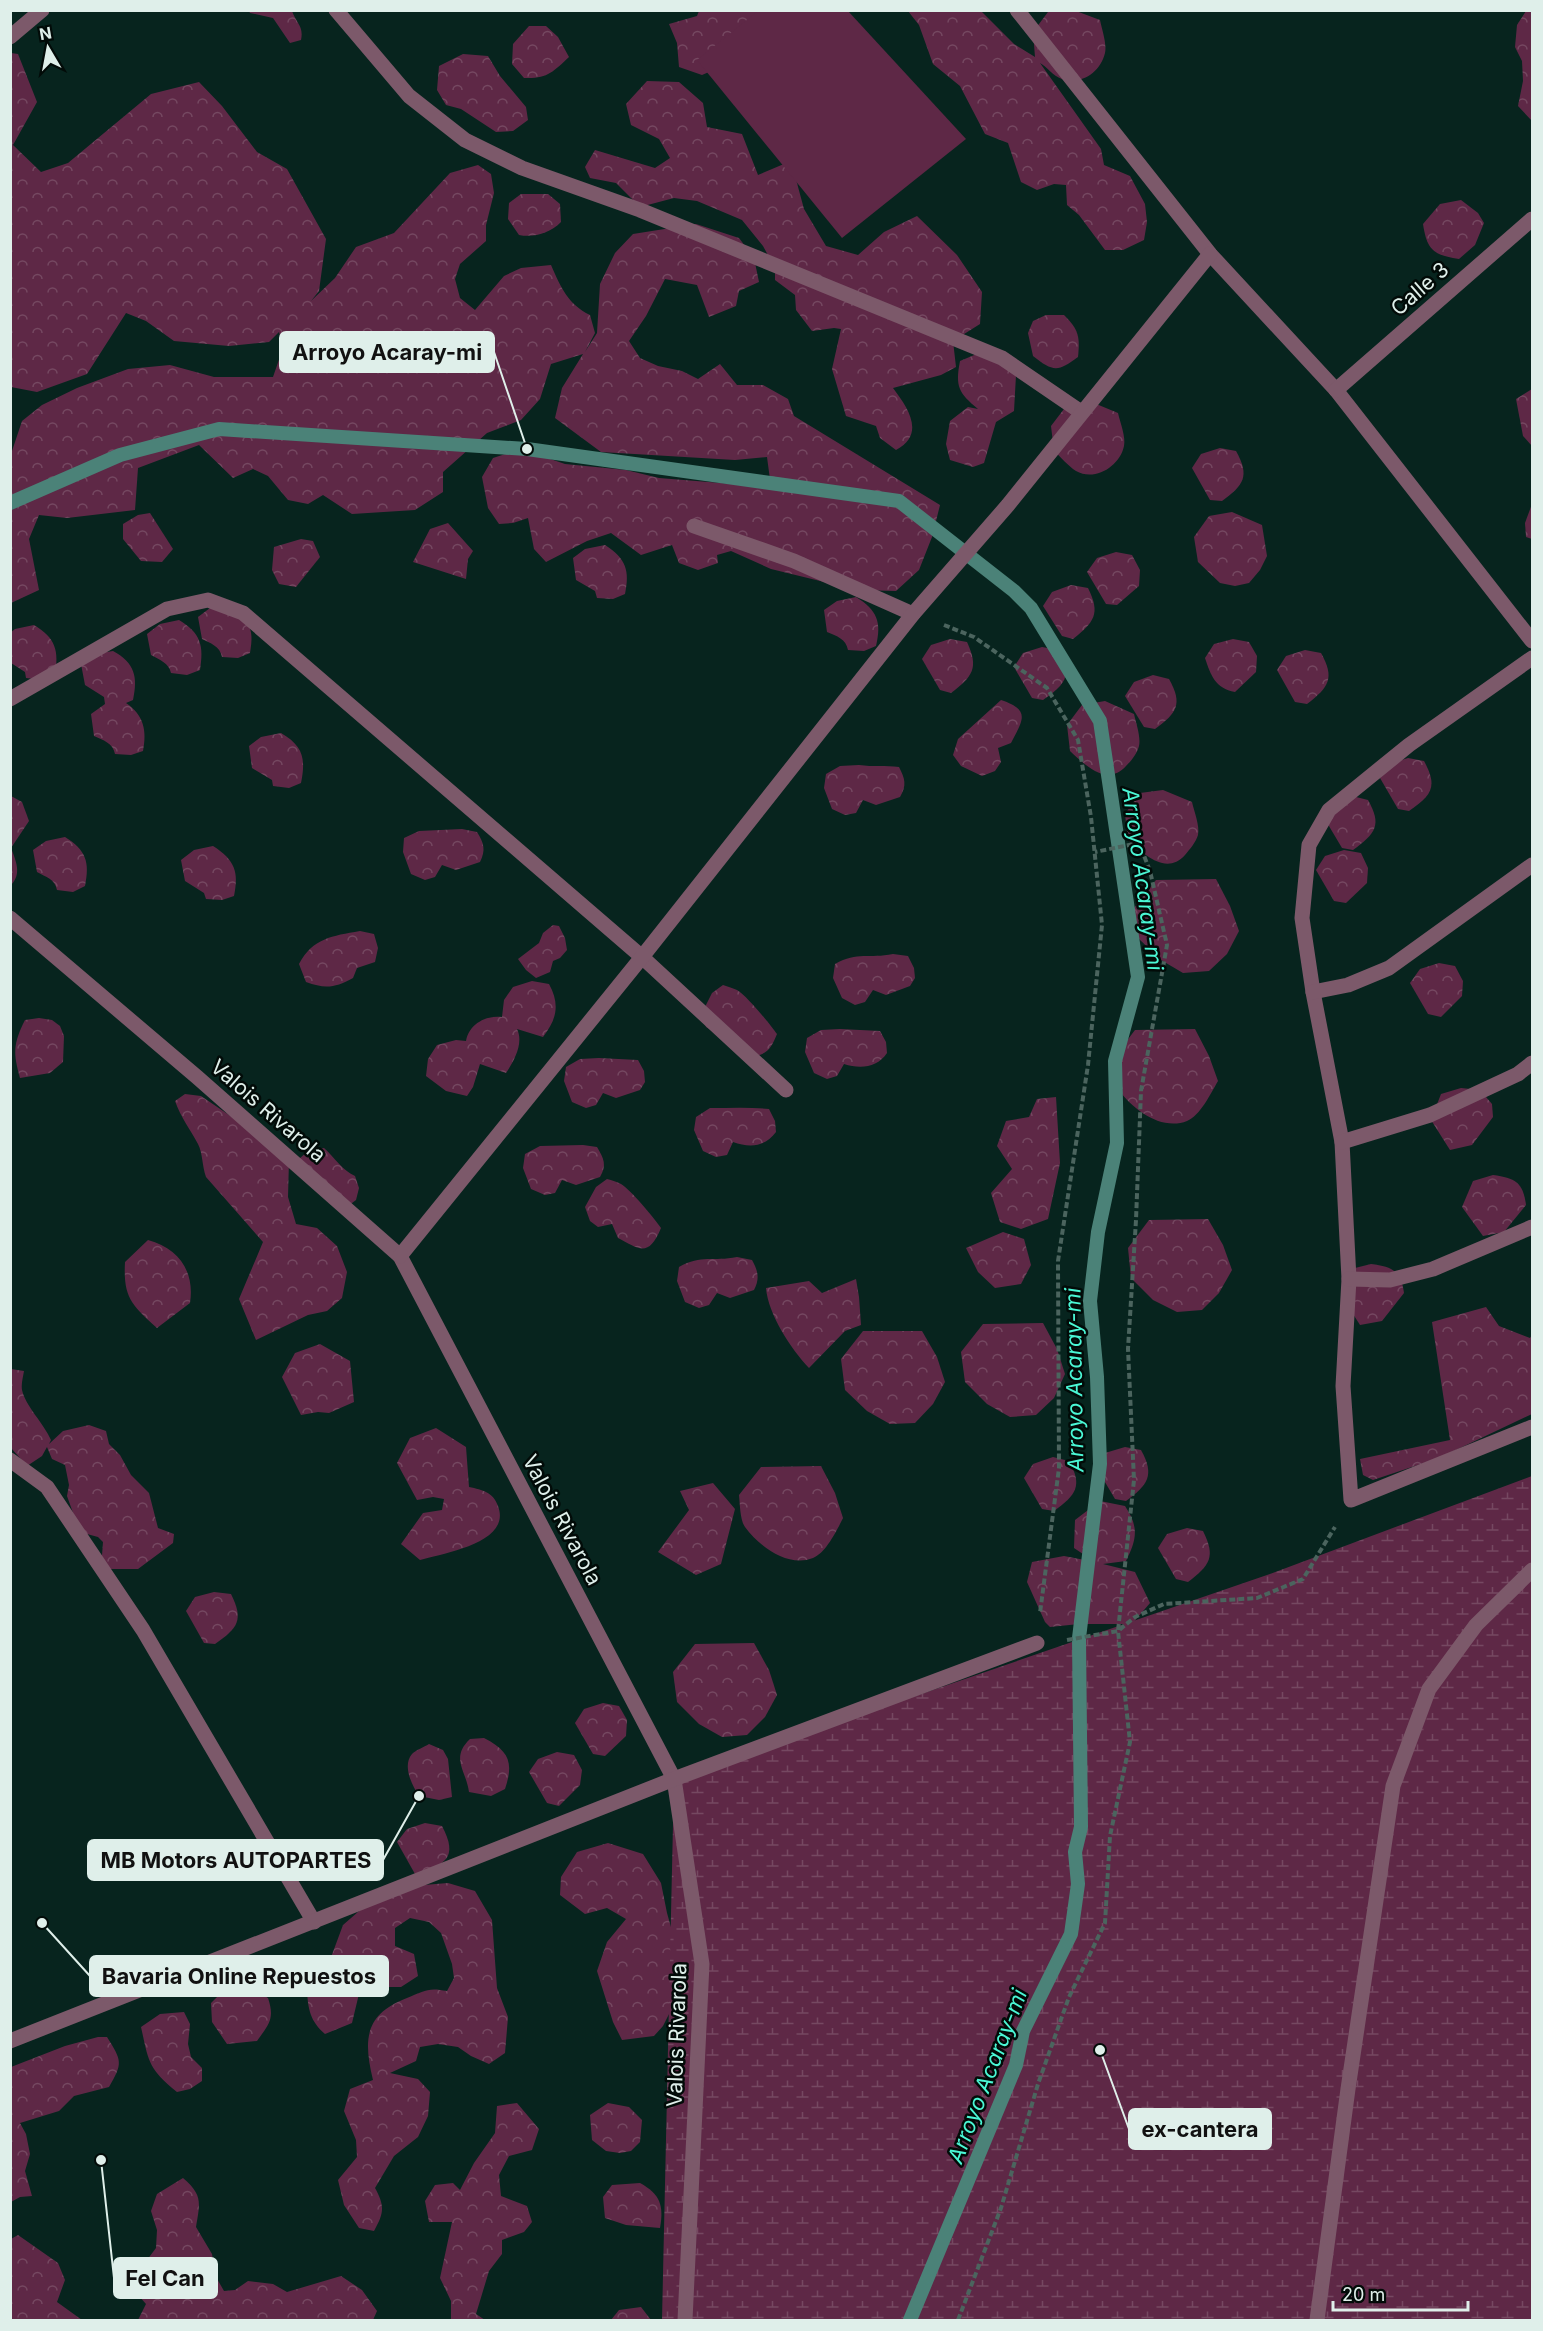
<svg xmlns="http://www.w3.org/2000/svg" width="1543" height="2331" viewBox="0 0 1543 2331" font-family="Inter,sans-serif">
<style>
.forest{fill:url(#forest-crowns)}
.wetland{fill:url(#wetland-marsh)}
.garden{fill:#5e2846}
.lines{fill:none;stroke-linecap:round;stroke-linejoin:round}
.stream{stroke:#4b8278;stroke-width:14}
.path{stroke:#4b645e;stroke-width:4;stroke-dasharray:6 3;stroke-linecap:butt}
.service{stroke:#7c596a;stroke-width:15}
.minor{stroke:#7c596a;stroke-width:15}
.labels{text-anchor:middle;stroke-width:5;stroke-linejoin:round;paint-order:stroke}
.street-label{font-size:21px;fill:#dfefea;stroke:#020b08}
.water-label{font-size:22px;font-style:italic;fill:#4af7d5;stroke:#020b08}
.leader{fill:none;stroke:#dfefea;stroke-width:2}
.callout-dot{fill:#dfefea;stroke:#020b08;stroke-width:2}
.callout{fill:#dfefea;stroke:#dfefea;stroke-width:2}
.callout-label{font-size:22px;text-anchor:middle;font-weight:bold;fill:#111}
</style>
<defs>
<pattern id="forest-crowns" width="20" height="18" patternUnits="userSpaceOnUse" patternTransform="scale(1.5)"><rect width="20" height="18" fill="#5e2846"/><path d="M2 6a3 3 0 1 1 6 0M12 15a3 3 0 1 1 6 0" fill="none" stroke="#754861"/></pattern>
<pattern id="wetland-marsh" width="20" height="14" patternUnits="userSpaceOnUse" patternTransform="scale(1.5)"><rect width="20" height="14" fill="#5e2846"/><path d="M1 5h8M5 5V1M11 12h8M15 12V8" fill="none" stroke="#754861"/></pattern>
</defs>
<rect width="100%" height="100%" fill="#07241e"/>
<g class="forest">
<path d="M249,11H292C296,23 304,26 301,40L290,43L273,18L250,13Z"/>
<path d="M699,11H759L718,68L702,75L679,67L677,43L669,24L697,16Z"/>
<path d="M908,11H981L1014,44L1035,57L1033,32L1048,12L1076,11L1100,20C1102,30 1107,44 1105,53C1100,73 1081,85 1062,79C1053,76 1046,66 1040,63L1101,149L1104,165L1130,176L1145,204L1147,222L1144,240L1123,250H1105L1079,215L1067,205L1066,185L1054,184L1037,190L1021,182L1008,143L985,134L960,86L933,64L919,25Z"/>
<path d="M1526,11H1532V121L1518,106L1523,81L1522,61L1515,47L1517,25Z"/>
<path d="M529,26H546L558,37L569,57C553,72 547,79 524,78L512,64L513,44Z"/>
<path d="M11,53L18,54L37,102L13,145L41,172L68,163L151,94L199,82L222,106L257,152L287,169L326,239L319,291L311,301L335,278L356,247L394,233L450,173L478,165L491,174L494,193L486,225V241L460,264L455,279L460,298L475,310L504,276L521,268L551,265C561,288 568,304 590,315L595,333L585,352L597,333L600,284L615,253L633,234L696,224L739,238L754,258L759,282L739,291L736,306L709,317L697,285L665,279L646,316L629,341L640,358L658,366L682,371L698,379L720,364L737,385H763L788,399L794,416L940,505L932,537L919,570L896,591L857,590L771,569L731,551L717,555L718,563L698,570L679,563L672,545L641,555L611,533L587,541L546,562L534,549L528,518L513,523L499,524L488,508L482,477L493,458L521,449L565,464L626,470L659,478L771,487L767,457L735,460L601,452L555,418L562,388L583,354L551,364L540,399L521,420L487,433L443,472V492L415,510L352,514L323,495L308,504L288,500L268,476L253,469L233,478L199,445L138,468L135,510L67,518L39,515L29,539L39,590L11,603V454L22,421L42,405L77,388L128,369L170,365L214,377H273L283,348L279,332L269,342L229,346L174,341L146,321L126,313L87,374L37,392L11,387Z"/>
<path d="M463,54L488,56L500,76L526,107L528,120L513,131L496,132L461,109L446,105L437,90L439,66Z"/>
<path d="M647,81L679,82L703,103L707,127L742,134L758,175L791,161L804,209L826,246L858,255L884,232L917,216L957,255L982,292L980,324L953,341L956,367L941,375L893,388C908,408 926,434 896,450L880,438L876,426L846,416L832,369L841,329L834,328L812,331L796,310L795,295L775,280V268L763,246L742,220L697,201L674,198L640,207L616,183L590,178L585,167L595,150L655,168L670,158L659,139L631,125L626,104Z"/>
<path d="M521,194H548L560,204L561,222C550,233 534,238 519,235L508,219L509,203Z"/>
<path d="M1461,200L1478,213L1484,223L1475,245L1459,259C1433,255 1427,250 1423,224L1440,204Z"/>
<path d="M1046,315H1064C1079,330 1080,337 1078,357C1058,372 1053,372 1033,356L1028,333L1033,321Z"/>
<path d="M979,353L1004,363L1016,375L1014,411L996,422L984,463L973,467L950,460L946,444L950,421L968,407L978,409C959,393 955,387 960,361Z"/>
<path d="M1532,389V446L1523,436L1516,399Z"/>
<path d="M1089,401L1118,413C1120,422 1126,437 1124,446C1120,466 1095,482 1076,471C1068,466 1061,457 1054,451L1051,426L1067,405Z"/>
<path d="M1220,448L1236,451C1250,476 1244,485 1222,501L1210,500L1192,468L1201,454Z"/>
<path d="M1532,504V539L1526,537L1525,523Z"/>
<path d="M1232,512L1262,525L1267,556L1260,570L1249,583L1235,586L1220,583L1198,562L1194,537L1209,516Z"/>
<path d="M150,513L173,549L162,562L141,561L123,539V524L138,515Z"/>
<path d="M448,523L473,551L468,559L466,579L413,562L430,529Z"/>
<path d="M301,539L313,541L320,557L296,587L279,584L272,570L274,547Z"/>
<path d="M605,545C626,558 630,571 625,594L613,599L597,598L595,591L576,580L573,558L585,549Z"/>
<path d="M1116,552L1132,555L1140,570L1139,586L1117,605L1106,604L1087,572L1097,558Z"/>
<path d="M1071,585L1088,588C1101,614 1094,622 1073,639L1062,636L1043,606L1052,592Z"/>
<path d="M856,597C877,610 882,622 876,646L864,651L848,650C846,639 837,636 827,632L824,610L837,601Z"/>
<path d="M230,604C248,622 255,626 250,653L238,658L222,657C220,646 210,643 202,639L198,617L210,608Z"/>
<path d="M179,620C201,633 204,646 200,670L187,675L171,673C169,663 160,660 151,655L147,634L160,624Z"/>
<path d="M34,625C56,638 59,651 55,675L43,680L26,678L25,672L11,663L10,633L15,629Z"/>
<path d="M950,639L967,642C979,668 973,676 951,693L940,690L922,659L931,645Z"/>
<path d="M1233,639L1249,642L1257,656L1256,672L1235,692C1215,688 1211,676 1205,658L1214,644Z"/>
<path d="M1042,647L1058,650C1073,675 1066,684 1043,700L1032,698L1014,667L1023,653Z"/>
<path d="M1305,650L1321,653C1335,678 1329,687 1307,704L1295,702L1277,670L1286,656Z"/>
<path d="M113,651C135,663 138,677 133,700L126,703C144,715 147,731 143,751L131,755L115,754C113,743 103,740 94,736L91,714L105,704L104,697L85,685L81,664L94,654Z"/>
<path d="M1153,675L1169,679C1183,704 1177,713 1155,729L1144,727L1125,696L1134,682Z"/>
<path d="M1001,700C1031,710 1023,720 1011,743L998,748L1001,762L995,771L982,776L961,766L953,755L958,739Z"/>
<path d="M1105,701L1134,714C1136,723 1141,737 1139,746C1137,754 1131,761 1126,766C1107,787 1085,765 1070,751L1067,725L1082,705Z"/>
<path d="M281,733C303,746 306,758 301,783L289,788L273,786L272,780L252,768L249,746L261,737Z"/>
<path d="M1408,758L1424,761C1438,787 1432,795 1409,811L1398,809L1380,778L1389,764Z"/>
<path d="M859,765C873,767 885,765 899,767C905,779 907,785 900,797L876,805L863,800L856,813L845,815L832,809L824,788L826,774L840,766Z"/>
<path d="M1163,790L1192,802C1194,811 1200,826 1198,835C1196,842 1190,849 1185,855C1166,876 1144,854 1128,840L1125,814L1140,793Z"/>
<path d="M11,796L22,802L29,821L11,848Z"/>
<path d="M1352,796L1368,800C1382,825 1376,833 1353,850L1342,848L1323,816Z"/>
<path d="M462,829L477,832C484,843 486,850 480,862L456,870L442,865L435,877L425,880L411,874L403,852L404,838L419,831Z"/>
<path d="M65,837C86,850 90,862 85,886L73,892L57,890C55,879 46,877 37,872L33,850L46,841Z"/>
<path d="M213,846C235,860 239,872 234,896L222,900L206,899L204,893L185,881L181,860L194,850Z"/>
<path d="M11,848C16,861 22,874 11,885Z"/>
<path d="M1344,850L1361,853L1368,868L1367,883L1346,903L1334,901L1316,870L1325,856Z"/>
<path d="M1216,879L1230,906L1239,931L1227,954L1209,971L1183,973L1161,960L1138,938L1134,908L1156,880Z"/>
<path d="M553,925L559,926L565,938L567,950L560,958L553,961L550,972L536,978L526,970L518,959L539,943L543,933Z"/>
<path d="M360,931L374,934L378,948L375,962L357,968L353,978C335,988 325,989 306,982L299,964C313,938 332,936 360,931Z"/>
<path d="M893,954L908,956L914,968L915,978L910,986L886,995L873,990L865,1002L855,1005L842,998L833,978L835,964C858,951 869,959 893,954Z"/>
<path d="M1439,963L1455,966L1463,981L1462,996L1441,1017L1428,1014L1410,983L1420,969Z"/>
<path d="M532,981L549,984C560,1004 557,1019 543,1037L517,1029C524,1043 514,1061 506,1073L480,1064L473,1087L467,1096L446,1091L426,1076L428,1059L437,1045L456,1040L466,1041C469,1024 486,1015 502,1017L504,1000L513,987Z"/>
<path d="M723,985C728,987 733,988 737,990C747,996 770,1024 777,1034C772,1046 769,1053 756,1056L706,1027L702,1013L712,993Z"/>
<path d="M39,1018L52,1020L60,1026L64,1036L63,1062L50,1073L20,1078C13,1053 13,1044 25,1020Z"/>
<path d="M840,1029L880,1031L886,1042L887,1053C877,1068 860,1069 844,1064L837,1076L827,1079L814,1073L805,1052L807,1038L821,1030Z"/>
<path d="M1195,1029L1209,1056L1218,1081C1211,1093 1200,1116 1187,1121C1162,1131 1133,1110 1119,1090C1114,1083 1115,1067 1113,1059L1135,1030Z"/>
<path d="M599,1058L638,1060L644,1071L645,1082L640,1090L616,1098L603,1093L596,1105L586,1108L572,1102L564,1081L566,1067L580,1059Z"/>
<path d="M1461,1088L1480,1090L1492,1104L1493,1117L1472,1145L1450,1150L1431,1120L1441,1094Z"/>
<path d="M185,1094L201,1096L263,1138L289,1160L288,1197L296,1224L317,1228L337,1246L347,1272L342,1298L327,1311L308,1315L256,1340L239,1299L263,1242L206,1177C202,1166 203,1154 198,1144C190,1129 181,1118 175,1101Z"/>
<path d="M1056,1097L1060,1163L1048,1219L1021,1229L1000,1222L991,1193L1012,1169L997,1146L1006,1121L1029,1117L1037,1099Z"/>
<path d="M710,1108C730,1108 750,1107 769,1109L775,1121L776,1132C765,1147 750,1148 733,1142L727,1155L716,1157L703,1151L694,1130L696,1117Z"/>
<path d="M583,1145L597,1147C604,1159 607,1165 600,1177L576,1185L562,1180L555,1193L545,1195L531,1189L523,1168L525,1154L540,1146Z"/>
<path d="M324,1148C335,1158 342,1170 355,1176L359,1188L356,1200L348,1206L299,1159L308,1151Z"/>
<path d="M1493,1175C1515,1178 1523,1182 1526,1205L1504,1232L1483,1236L1462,1207L1473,1181Z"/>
<path d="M607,1179C612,1180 617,1182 621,1184C630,1189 655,1219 661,1228C649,1257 640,1250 618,1238L612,1224L598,1227L590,1221L585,1207L596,1187Z"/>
<path d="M1208,1219L1223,1245L1232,1270L1219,1293L1202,1310L1177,1312L1153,1300L1131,1278L1128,1248L1149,1220Z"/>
<path d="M1003,1232L1024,1239L1031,1265L1021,1284L995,1288L978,1272L966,1248Z"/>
<path d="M148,1240C178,1248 195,1271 190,1303L157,1328C132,1305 123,1298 125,1262Z"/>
<path d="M737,1257L752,1260C758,1271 760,1278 754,1290L730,1298L717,1293L709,1305L699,1308L685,1302L677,1281L679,1267C702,1254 713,1262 737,1257Z"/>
<path d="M1371,1264C1393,1267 1401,1271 1404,1293L1382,1321L1360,1325L1341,1295L1351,1269Z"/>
<path d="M856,1279L859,1297L861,1325L845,1331L809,1368C791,1349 768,1314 766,1288L809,1281L822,1293Z"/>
<path d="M1486,1307L1499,1326L1530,1338L1532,1335V1414L1439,1458L1373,1480L1363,1475L1360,1459L1450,1440L1432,1322Z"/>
<path d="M1043,1323L1057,1349L1065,1374L1054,1398L1036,1415L1010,1417L987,1404L965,1382L961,1352L983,1324Z"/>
<path d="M863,1331H922L937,1357L945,1382L933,1404L915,1423L890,1424L867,1411L845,1390L841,1359Z"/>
<path d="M320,1344L350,1361L354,1402L329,1413L318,1412L301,1415L282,1377L295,1353Z"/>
<path d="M11,1369L24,1371C23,1377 21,1384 22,1390C25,1405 44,1424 51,1440L49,1444L63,1431L89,1425L106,1431L109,1444L120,1455L131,1475L149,1493L158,1528L174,1534L173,1543L138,1569H101L103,1542L98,1537L87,1534L77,1524L67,1496L69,1485L65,1465L52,1459L47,1447L42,1456L27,1466L11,1448Z"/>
<path d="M436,1428L466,1447L469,1487C483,1490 493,1492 498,1506C512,1543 444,1553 420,1560L401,1544L423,1513L442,1510L444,1499L433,1497L417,1500L397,1463L410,1438Z"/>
<path d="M1125,1447L1141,1450C1155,1475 1148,1485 1126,1501L1115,1499L1096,1467L1105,1453Z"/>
<path d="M1053,1457L1069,1461C1083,1486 1076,1495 1054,1511L1042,1509L1024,1478L1033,1464Z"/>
<path d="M821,1466L835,1493L843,1518C837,1530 826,1553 813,1558C788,1568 759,1546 745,1527C740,1520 740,1504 739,1495L761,1467Z"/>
<path d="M713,1483L735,1509L721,1564L696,1575L658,1552L689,1510L680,1491Z"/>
<path d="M1100,1501L1125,1506C1139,1527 1137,1539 1126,1561L1103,1564L1135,1572L1150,1603L1132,1624H1079L1050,1627L1045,1622L1027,1582L1032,1562L1064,1556L1095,1562L1074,1548L1075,1520Z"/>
<path d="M1187,1528L1203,1531C1216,1557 1210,1565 1188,1582L1176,1579L1158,1548L1167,1534Z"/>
<path d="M214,1592L231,1594C244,1620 238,1628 215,1644L204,1643L186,1611L195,1597Z"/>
<path d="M754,1643L769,1670L777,1695L765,1717L747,1735L722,1737L699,1724L677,1702L673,1672L695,1644Z"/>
<path d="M603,1703L619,1706L627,1720L626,1736L605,1756L593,1754L575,1723L584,1709Z"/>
<path d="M484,1738C509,1751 514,1762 505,1789L491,1796L469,1792C466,1770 450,1758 470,1739Z"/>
<path d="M429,1744L443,1750L448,1759L452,1797L439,1800L419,1796C412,1785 402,1766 412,1754C416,1750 424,1747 429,1744Z"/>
<path d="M557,1752L574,1755L582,1770L580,1785L559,1806L547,1803L529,1772L538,1759Z"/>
<path d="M425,1823L442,1826C459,1858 445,1865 415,1874L397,1842L407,1829Z"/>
<path d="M608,1843L643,1854L661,1883L667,1913L676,1945L673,2006L663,2026L654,2036L622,2040L613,2022L597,1971L607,1942L626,1919L607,1908L585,1914L560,1895L561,1877L577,1852Z"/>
<path d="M448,1883L475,1891L492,1920L497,1988L508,2017L505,2053L489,2064L471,2056L458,2047L438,2044L420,2047L416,2061L390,2073L418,2079L430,2092L428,2116L418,2137L394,2156L375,2188C385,2206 384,2213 374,2231L359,2228L344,2205L338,2180L357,2157L356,2140L344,2111L350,2089L373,2080C363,2039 365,2014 407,1998C424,1991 428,1987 447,1991L454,1978L452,1964L441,1933L429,1922L410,1918L395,1928V1946L414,1954L418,1976L401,1987H379L373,1978L363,1977L352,2023L325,2034C310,2021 308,2009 307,1990L330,1960L343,1925L366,1905L400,1887Z"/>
<path d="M251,1988L268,1998C275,2019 269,2024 257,2041L227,2044L212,2022L211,2003L223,1991Z"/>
<path d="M184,2012L190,2024L188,2044L191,2057L202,2068V2081L190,2089L177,2092C148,2068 149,2063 141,2027L160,2014Z"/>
<path d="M98,2037H107C122,2061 123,2063 109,2087L74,2096L59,2111L20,2123L26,2134L30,2154L25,2171L32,2196L20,2197L11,2202V2067L65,2046Z"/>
<path d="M517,2103L539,2129L532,2150L509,2156L499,2175L501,2196L527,2206L532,2222L524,2232L502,2240V2254L489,2271L476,2314L485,2320H451V2301L440,2278L452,2222H429L425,2201L435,2185L453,2183L460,2190L474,2163L495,2133L497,2106Z"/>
<path d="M608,2103L629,2107L642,2120L640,2142L631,2151L620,2153L606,2151L592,2140L590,2115Z"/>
<path d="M183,2178C203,2195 200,2203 196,2227L212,2254L216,2277L224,2291L235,2290L248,2281L273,2284L287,2292L341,2276L362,2290L377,2311L373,2320H138L146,2304L132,2288L141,2268L156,2248L157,2230L151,2211L157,2194Z"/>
<path d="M640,2183C660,2194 664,2205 660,2228L626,2225L605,2218L603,2197L612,2185Z"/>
<path d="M18,2235L58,2263L65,2280L57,2302L82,2320H11V2239Z"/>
<path d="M641,2307L651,2320H611L619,2310Z"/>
</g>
<path class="wetland" d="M1532,1476V2320H662L674,1779L1267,1575Z"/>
<path class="garden" d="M758,11H848L966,139L842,238L697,60Z"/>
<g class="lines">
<path class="stream" d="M10,503L120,455L219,429L527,449L899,501L1014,591L1031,608L1100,721L1138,977L1115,1061L1117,1143L1098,1232L1090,1301L1097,1377L1100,1464L1079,1638L1081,1827L1075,1852L1078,1884L1071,1934L1023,2031L1016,2065L910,2320"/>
<g class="path">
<path d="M944,625L974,637L1047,688L1078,740L1091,817L1102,925L1088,1065L1058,1261L1059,1468L1040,1613"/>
<path d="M1067,1640L1118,1631L1135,1617L1164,1604L1257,1598L1303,1579L1335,1527"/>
<path d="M958,2320L1001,2208L1038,2084L1069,1997L1105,1923L1110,1836L1130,1742L1118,1631L1134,1480L1128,1349L1136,1220L1141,1091L1167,945L1150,871L1139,843L1095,852"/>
</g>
<path class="service" d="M642,957L786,1090"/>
<g class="minor">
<path d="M336,10L409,96L465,140L522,168L640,210L1002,358L1081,412"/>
<path d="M1017,10L1210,254L1336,390L1532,641"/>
<path d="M10,37L42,10"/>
<path d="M1336,390L1532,219"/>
<path d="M694,526L794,561L913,614"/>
<path d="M1532,658L1409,745L1329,810L1309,845L1302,918L1313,992L1342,1142L1349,1279L1343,1386L1351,1500L1532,1427"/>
<path d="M10,699L167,609L208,600L243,613L642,957"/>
<path d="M10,918L197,1077L400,1256L674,1779L702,1964L685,2320"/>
<path d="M1313,992L1348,985L1389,968L1532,865"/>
<path d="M1342,1142L1430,1115L1518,1074L1532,1063"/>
<path d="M400,1256L642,957L913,614L1008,505L1210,254"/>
<path d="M1349,1279L1390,1280L1433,1269L1532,1227"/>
<path d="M10,1460L47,1487L143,1630L314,1922"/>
<path d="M10,2041L674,1779L1037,1643"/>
<path d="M1317,2320L1348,2089L1393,1786L1429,1689L1476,1625L1532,1570"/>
</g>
</g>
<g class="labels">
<g class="street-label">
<text transform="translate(1420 289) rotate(-41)" y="7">Calle 3</text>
<text transform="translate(268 1111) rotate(41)" y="7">Valois Rivarola</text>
<text transform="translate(562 1520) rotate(62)" y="7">Valois Rivarola</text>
<text transform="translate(677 2035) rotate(-88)" y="7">Valois Rivarola</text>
</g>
<g class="water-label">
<text transform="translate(1143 879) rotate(82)" y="8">Arroyo Acaray-mi</text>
<text transform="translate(1074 1380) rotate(-91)" y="8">Arroyo Acaray-mi</text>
<text transform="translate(987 2076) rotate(-69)" y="8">Arroyo Acaray-mi</text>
</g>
</g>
<path class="leader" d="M527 449L494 352M419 1796L383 1860M42 1923L90 1976M1100 2050L1129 2129M101 2160L114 2278"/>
<g class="callout-dot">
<circle cx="527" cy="449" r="6"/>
<circle cx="419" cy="1796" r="6"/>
<circle cx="42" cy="1923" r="6"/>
<circle cx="1100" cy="2050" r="6"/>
<circle cx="101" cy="2160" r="6"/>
</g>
<g class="callout">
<rect x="280" y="332" width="214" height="40" rx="6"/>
<rect x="88" y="1840" width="295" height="40" rx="6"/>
<rect x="90" y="1956" width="298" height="40" rx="6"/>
<rect x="1129" y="2109" width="142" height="40" rx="6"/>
<rect x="114" y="2258" width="103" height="40" rx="6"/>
</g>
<g class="callout-label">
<text x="387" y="360">Arroyo Acaray-mi</text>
<text x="236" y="1868">MB Motors AUTOPARTES</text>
<text x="239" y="1984">Bavaria Online Repuestos</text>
<text x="1200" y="2137">ex-cantera</text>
<text x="165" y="2286">Fel Can</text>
</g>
<rect width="1543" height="2331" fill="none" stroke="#dfefea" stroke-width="24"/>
<g transform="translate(48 48) rotate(350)" stroke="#020b08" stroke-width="4.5" paint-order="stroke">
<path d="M0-4.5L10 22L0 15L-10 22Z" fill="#dfefea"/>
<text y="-9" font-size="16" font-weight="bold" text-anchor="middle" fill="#dfefea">N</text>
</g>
<path d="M1333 2301v9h135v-9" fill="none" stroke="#dfefea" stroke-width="3"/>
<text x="1342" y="2301" font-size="18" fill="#dfefea" stroke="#020b08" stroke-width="4.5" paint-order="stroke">20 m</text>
</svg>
